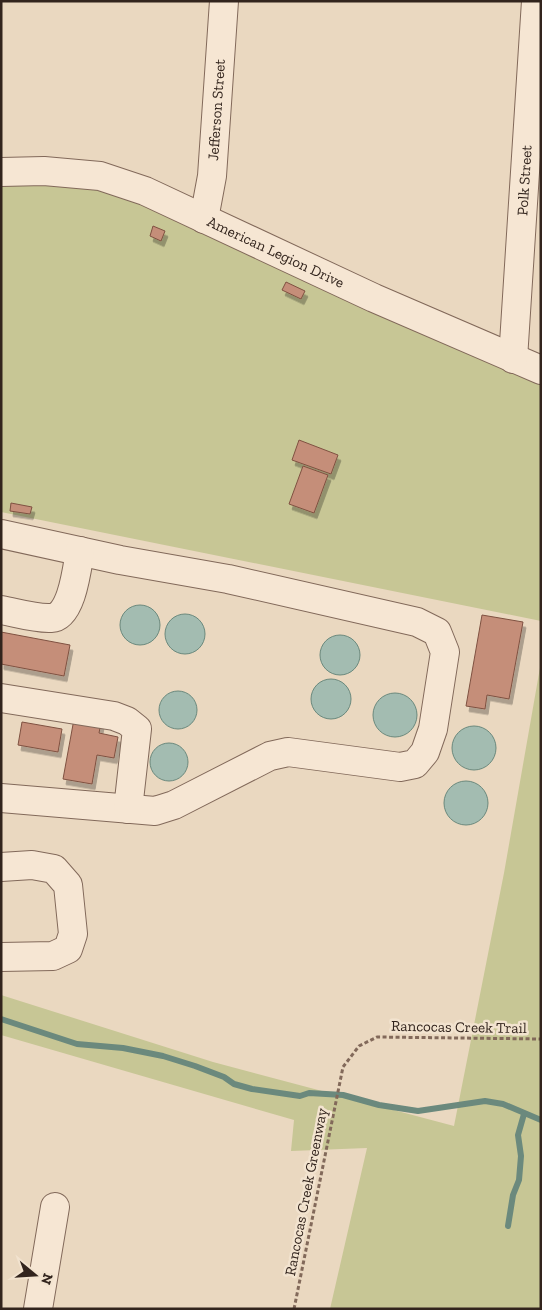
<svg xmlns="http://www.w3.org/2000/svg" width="542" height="1310" viewBox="0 0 542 1310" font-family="'Zilla Slab',serif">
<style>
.green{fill:#c7c695}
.water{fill:#a3bcb1;stroke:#6b897d}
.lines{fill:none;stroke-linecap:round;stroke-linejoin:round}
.stream{stroke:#6b897d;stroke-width:6}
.building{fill:#c58e79;stroke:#7f5141;filter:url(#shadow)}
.minor-casing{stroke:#82695a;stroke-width:30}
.path{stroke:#82695a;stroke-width:3;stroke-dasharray:4 2.5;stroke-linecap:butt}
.minor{stroke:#f6e6d3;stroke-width:28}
.labels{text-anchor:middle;stroke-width:5;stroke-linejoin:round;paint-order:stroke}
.street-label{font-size:15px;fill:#32241d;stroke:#f2e3cf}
</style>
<defs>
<filter id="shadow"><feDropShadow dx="3" dy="5.5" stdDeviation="0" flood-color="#0004"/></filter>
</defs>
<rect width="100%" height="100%" fill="#ead8c0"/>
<g class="green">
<path d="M1,180L117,189L541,372V621L1,512Z"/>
<path d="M541,662V1309H330L367,1148L291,1151L294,1120L1,1035V995L213,1062L454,1126L504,873Z"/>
</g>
<g class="water">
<circle cx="140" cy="625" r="20"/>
<circle cx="185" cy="634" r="20"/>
<circle cx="340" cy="655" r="20"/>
<circle cx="331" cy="699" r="20"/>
<circle cx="178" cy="710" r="19"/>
<circle cx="395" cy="715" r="22"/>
<circle cx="474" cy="748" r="22"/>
<circle cx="169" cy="762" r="19"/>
<circle cx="466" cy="803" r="22"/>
</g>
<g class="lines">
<g class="stream">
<path d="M1,1019L77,1044L123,1048L163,1056L195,1066L224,1077L234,1084L252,1089L300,1096L309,1093L343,1095L379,1105L418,1111L485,1101L503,1104L541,1120"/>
<path d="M508,1226L513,1195L519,1180L521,1156L518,1135L524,1114"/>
</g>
</g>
<g class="building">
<path d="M153,226L165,231L161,241L150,236Z"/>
<path d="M286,282L305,291L301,299L282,290Z"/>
<path d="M299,440L338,455L331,474L292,460Z"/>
<path d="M303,466L328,475L314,513L289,504Z"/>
<path d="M11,503L32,507L30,514L10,511Z"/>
<path d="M482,615L523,622L509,699L487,695L485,709L466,706Z"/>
<path d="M1,632L70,645L64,676L1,664Z"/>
<path d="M74,719L101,723L99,733L118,737L114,758L97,755L92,784L63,779Z"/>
<path d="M22,722L62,729L58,752L18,745Z"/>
</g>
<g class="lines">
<g class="minor-casing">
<g id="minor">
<path id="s1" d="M1,172L44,171L100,176L145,191L374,298L541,370"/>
<path id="s2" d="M204,219L212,176L224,1"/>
<path id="s3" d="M513,359L536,1"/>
<path d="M1,534L120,560L228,579L417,622L437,632L445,652L433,729L425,752L415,764L400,767L288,752L270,756L174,805L155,811L1,798"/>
<path d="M1,610C17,613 36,619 51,618C72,617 77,568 80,551"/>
<path d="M1,698L114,716L127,721L137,729L128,809"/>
<path d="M1,867L32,865L54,869L68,885L73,934L68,949L53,956L1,957"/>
<path d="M38,1309L55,1207"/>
</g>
</g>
<path class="path" d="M294,1309L343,1067L359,1046L377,1037L541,1039"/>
<use href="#minor" class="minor"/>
</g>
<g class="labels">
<g class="street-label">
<text dy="5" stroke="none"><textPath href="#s2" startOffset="110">Jefferson Street</textPath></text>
<text dy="5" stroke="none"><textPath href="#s3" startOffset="179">Polk Street</textPath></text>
<text dy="5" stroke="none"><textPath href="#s1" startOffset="291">American Legion Drive</textPath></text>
<text transform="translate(459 1027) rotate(1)" y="5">Rancocas Creek Trail</text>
<text transform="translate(306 1192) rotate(-79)" y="5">Rancocas Creek Greenway</text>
</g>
</g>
<rect width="542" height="1310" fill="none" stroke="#32241d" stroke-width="5"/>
<g transform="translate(35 1275) rotate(108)" stroke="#f2e3cf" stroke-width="4" paint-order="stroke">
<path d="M0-4L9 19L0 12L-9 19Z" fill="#32241d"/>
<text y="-8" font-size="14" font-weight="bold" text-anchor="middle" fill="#32241d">N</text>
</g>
</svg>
